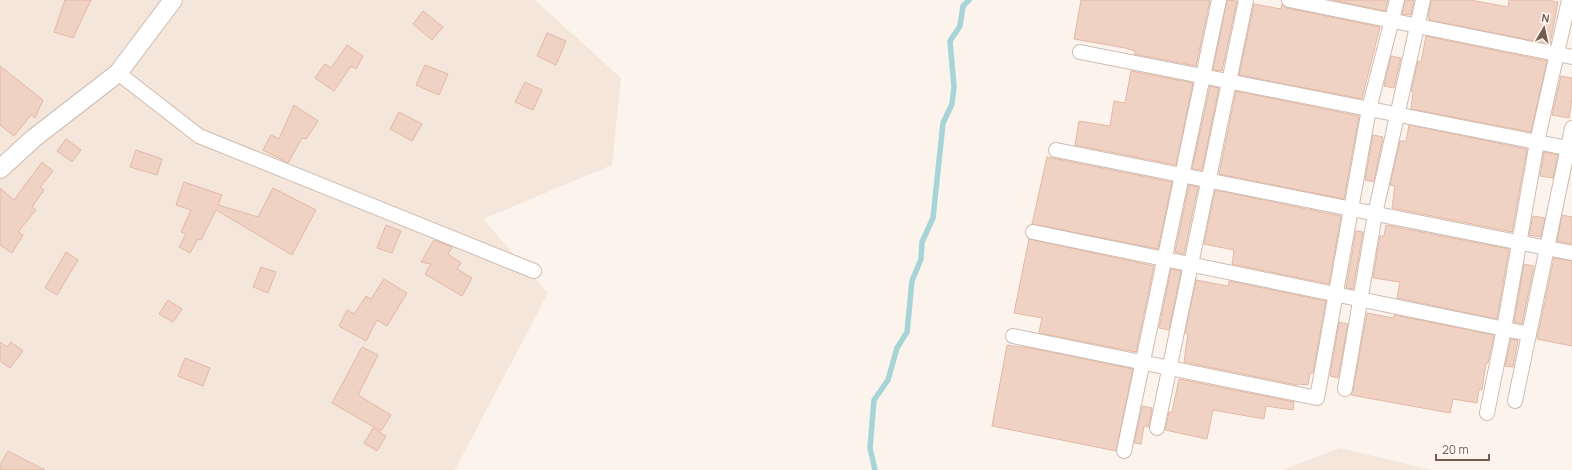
<svg xmlns="http://www.w3.org/2000/svg" width="1572" height="470" viewBox="0 0 1572 470" font-family="Manrope,sans-serif">
<style>
.residential{fill:#f4e6da}
.lines{fill:none;stroke-linecap:round;stroke-linejoin:round}
.stream{stroke:#a7d4d7;stroke-width:5.5}
.building{fill:#f0d2c4;stroke:#e3b8a5}
.minor-casing{stroke:#cebcb1;stroke-width:16}
.tertiary-casing{stroke:#cebcb1;stroke-width:20}
.minor{stroke:#fff;stroke-width:14}
.tertiary{stroke:#fff;stroke-width:18}
</style>
<rect width="100%" height="100%" fill="#fcf4ec"/>
<g class="residential">
<path d="M0,0H535L621,78L612,165L483,219L548,293L455,470H0Z"/>
<path d="M1340,448L1432,470H1283Z"/>
</g>
<g class="lines">
<path class="stream" d="M875,470L870,448L874,400L888,380L897,348L907,332L912,281L921,259L922,242L933,218L943,123L952,104L954,87L950,41L960,26L963,6L969,0"/>
</g>
<g class="building">
<path d="M65,0H91L73,38L54,32Z"/>
<path d="M1081,0H1210L1196,66L1134,54L1135,51L1125,48L1074,39Z"/>
<path d="M1227,0L1237,1L1222,71L1213,70Z"/>
<path d="M1332,0H1388L1385,11Z"/>
<path d="M1405,0H1414L1411,15L1402,14Z"/>
<path d="M1431,0H1470L1508,7L1509,0H1546L1558,2L1550,44L1429,20L1430,18H1428Z"/>
<path d="M1254,4L1281,9L1282,4L1287,8L1380,27L1362,99L1239,75Z"/>
<path d="M423,11L443,27L432,40L413,24Z"/>
<path d="M547,33L566,41L556,65L537,56Z"/>
<path d="M1426,36L1547,61L1531,132L1411,109L1413,92L1411,91L1418,61L1421,62Z"/>
<path d="M347,45L363,56L356,69L351,66L334,91L315,78L325,64L331,68Z"/>
<path d="M1391,56L1401,58L1394,88L1384,86Z"/>
<path d="M425,65L448,74L439,95L416,85Z"/>
<path d="M0,66L43,100L35,118L31,115L14,136L0,125Z"/>
<path d="M1131,71L1193,83L1176,165L1075,145L1079,121L1110,126L1114,101L1125,103Z"/>
<path d="M1561,76L1572,78V99L1569,118L1552,115Z"/>
<path d="M525,82L542,90L533,110L515,102Z"/>
<path d="M1210,86L1219,88L1202,170L1192,169Z"/>
<path d="M1236,91L1359,116L1344,199L1219,174Z"/>
<path d="M294,105L318,121L306,139L302,138L288,163L263,150L271,135L279,139Z"/>
<path d="M399,112L422,124L412,141L390,129Z"/>
<path d="M1409,125L1527,149L1512,232L1392,208L1395,186L1390,185L1400,141H1406Z"/>
<path d="M1373,135L1383,137L1374,182L1365,180Z"/>
<path d="M66,139L81,150L72,162L57,151Z"/>
<path d="M136,150L162,159L157,175L130,167Z"/>
<path d="M1544,152L1558,155L1553,178L1540,176Z"/>
<path d="M1047,157L1172,182L1158,249L1032,224Z"/>
<path d="M42,162L53,171L40,187L44,190L32,207L36,210L18,232L23,235L12,253L0,245V188L14,200Z"/>
<path d="M184,182L222,195L218,205L258,217L273,188L316,210L292,255L216,210L201,240L198,239L190,253L179,247L186,234L181,232L191,210L176,205Z"/>
<path d="M1189,185L1198,187L1184,254L1175,252Z"/>
<path d="M1215,190L1341,216L1329,284L1232,264L1234,250L1204,244Z"/>
<path d="M1562,215L1572,217V244L1557,241Z"/>
<path d="M1533,216L1545,218L1541,237L1529,235Z"/>
<path d="M386,225L401,231L392,253L377,248Z"/>
<path d="M1386,225L1509,249L1497,319L1397,298L1400,282L1373,278L1380,236H1384Z"/>
<path d="M1356,231L1363,232L1353,289L1346,288Z"/>
<path d="M1029,239L1154,266L1136,352L1039,333L1042,318L1014,313Z"/>
<path d="M434,240L452,247L448,254L461,263L457,269L472,278L462,296L425,274L431,264L421,262Z"/>
<path d="M66,252L78,260L57,295L45,288Z"/>
<path d="M1554,258L1572,261V346L1537,339Z"/>
<path d="M1524,264L1534,266L1522,324L1514,322Z"/>
<path d="M261,267L276,272L268,293L253,287Z"/>
<path d="M1171,269L1181,271L1169,330L1159,328Z"/>
<path d="M384,279L407,293L387,326L377,320L366,341L339,326L347,310L354,314L366,296L371,299Z"/>
<path d="M1196,280L1228,286L1229,281L1326,301L1313,373H1310L1308,385L1298,384L1297,385L1184,362L1188,333H1185Z"/>
<path d="M168,300L182,309L173,322L159,314Z"/>
<path d="M1367,313L1393,318L1394,315L1494,335L1488,363H1486L1482,390L1479,389L1477,403L1453,399L1450,413L1351,395L1353,390Z"/>
<path d="M1339,322L1348,324L1338,378L1330,376Z"/>
<path d="M1511,339L1518,340L1513,367L1505,366Z"/>
<path d="M0,342L7,347L11,342L23,351L10,368L0,361Z"/>
<path d="M1007,345L1036,349L1133,369L1116,451L992,426Z"/>
<path d="M362,347L378,355L358,395L391,415L381,431L332,403Z"/>
<path d="M185,358L210,368L203,386L178,376Z"/>
<path d="M1179,379L1294,402L1293,410L1266,406L1264,419L1213,410L1207,439L1165,430L1169,412H1172Z"/>
<path d="M1142,406L1152,408L1149,427L1144,426L1141,444L1134,443Z"/>
<path d="M373,428L386,436L377,451L364,443Z"/>
<path d="M8,451L45,470H0V465Z"/>
</g>
<g class="lines">
<g class="minor-casing">
<g id="minor">
<path d="M1289,0L1572,57"/>
<path d="M1080,52L1572,149"/>
<path d="M118,73L199,136L534,271"/>
<path d="M1056,150L1572,253"/>
<path d="M1033,232L1529,334"/>
<path d="M1013,336L1317,398L1369,109L1397,0"/>
<path d="M1345,389L1375,214L1423,0"/>
<path d="M1515,401L1572,128"/>
<path d="M1487,413L1504,329L1537,142L1569,0"/>
<path d="M1157,428L1246,0"/>
<path d="M1124,451L1219,0"/>
</g>
</g>
<g class="tertiary-casing">
<path id="tertiary" d="M0,169L34,138L118,73L173,0"/>
</g>
<use href="#minor" class="minor"/>
<use href="#tertiary" class="tertiary"/>
</g>
<g transform="translate(1544 28) rotate(9)" stroke="#fef9f2" stroke-width="3" paint-order="stroke">
<path d="M0-3L7 15L0 10L-7 15Z" fill="#775a4f"/>
<text y="-6" font-size="11" font-weight="bold" text-anchor="middle" fill="#775a4f">N</text>
</g>
<path d="M1436 454v6h53v-6" fill="none" stroke="#775a4f" stroke-width="2"/>
<text x="1442" y="454" font-size="12" fill="#775a4f" stroke="#fef9f2" stroke-width="3" paint-order="stroke">20 m</text>
</svg>
